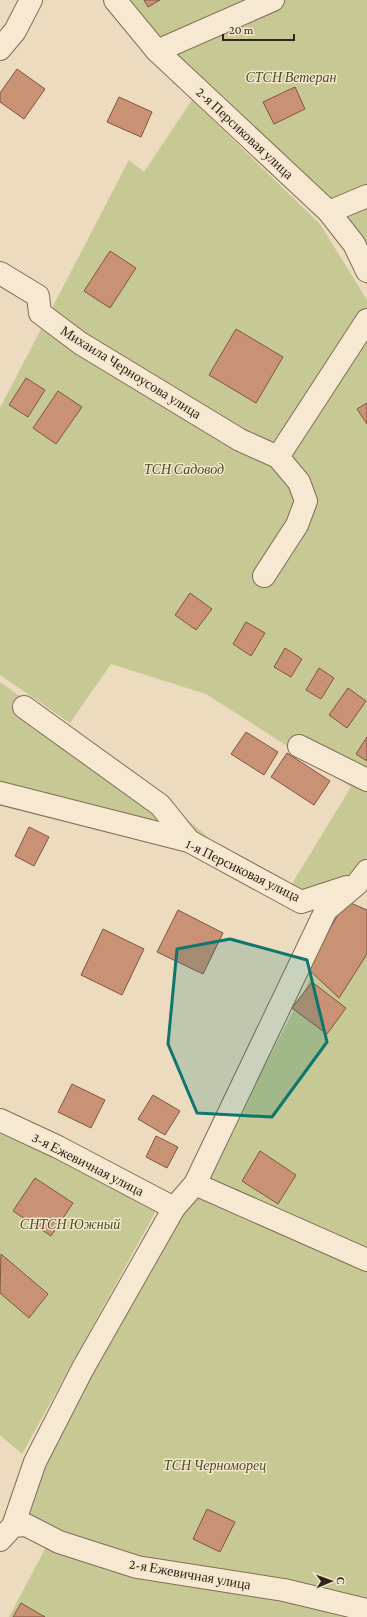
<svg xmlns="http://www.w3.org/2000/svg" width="367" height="1617" viewBox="0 0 367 1617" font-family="'Crimson Pro',serif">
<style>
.green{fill:#c6c993}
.building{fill:#c99275;stroke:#81543f}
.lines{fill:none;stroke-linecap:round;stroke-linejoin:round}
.minor-casing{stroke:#836c58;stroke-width:24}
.minor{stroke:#f7e9d1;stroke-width:22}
.marked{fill:#0f766e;fill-opacity:0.2;stroke:#0f766e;stroke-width:3;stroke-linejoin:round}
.labels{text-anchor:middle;stroke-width:3;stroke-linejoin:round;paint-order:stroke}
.park-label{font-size:14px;font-style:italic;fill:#474f23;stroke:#f3e6cd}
.street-label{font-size:14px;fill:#33251c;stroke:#f3e6cd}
</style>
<rect width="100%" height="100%" fill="#ecdbbe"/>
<g class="green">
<path d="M118,0H367V286L325,217Z"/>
<path d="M192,100L320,224L367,300V857L351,879L317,905L290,887L351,787L206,694L111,664L70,723L0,675V408L129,160L144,172Z"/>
<path d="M0,682L170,804L211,840L0,804Z"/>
<path d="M349,905L367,914V1617H9L54,1532L21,1520L36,1472L180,1213L207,1176Z"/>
<path d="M0,1115L167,1191L22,1454L0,1435Z"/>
</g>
<g class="building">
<path d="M144,0H160L148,7Z"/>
<path d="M17,69L45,89L24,119L0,102V93Z"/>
<path d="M295,87L305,109L274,124L263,102Z"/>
<path d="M119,97L152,112L141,137L107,122Z"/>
<path d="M110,251L136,268L110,308L84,291Z"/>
<path d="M236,329L283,357L256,403L209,375Z"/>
<path d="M26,378L45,390L28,417L9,405Z"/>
<path d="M58,391L82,407L56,444L33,428Z"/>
<path d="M367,403V424L357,409Z"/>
<path d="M190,593L212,609L196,630L175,615Z"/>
<path d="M246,622L265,633L251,656L233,644Z"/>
<path d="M285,648L302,659L291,677L274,667Z"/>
<path d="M319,668L334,678L321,699L306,690Z"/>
<path d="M348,688L366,701L347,728L329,715Z"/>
<path d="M246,732L278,752L264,775L231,754Z"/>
<path d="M367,737V761L356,754Z"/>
<path d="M287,753L330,781L314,805L271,777Z"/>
<path d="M29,827L49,837L34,866L15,856Z"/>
<path d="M346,901L367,910V954L339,998L307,968Z"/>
<path d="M178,910L223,933L203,974L157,952Z"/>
<path d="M103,929L144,949L122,995L81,975Z"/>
<path d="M312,982L346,1008L327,1034L292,1008Z"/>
<path d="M72,1084L105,1100L91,1128L58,1112Z"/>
<path d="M153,1095L180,1111L165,1135L138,1119Z"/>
<path d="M156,1136L178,1147L167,1168L146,1157Z"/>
<path d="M260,1151L296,1175L278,1204L242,1181Z"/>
<path d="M35,1178L73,1203L51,1236L13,1211Z"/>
<path d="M1,1254L48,1294L29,1318L0,1293Z"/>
<path d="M207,1509L235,1522L220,1552L193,1539Z"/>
<path d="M21,1603L45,1617H13Z"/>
</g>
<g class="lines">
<g class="minor-casing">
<g id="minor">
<path d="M115,0L157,51L329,212L354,244L367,271"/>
<path d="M0,49L15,31L31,0"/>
<path d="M157,51L273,0"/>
<path d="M329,212L367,196"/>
<path d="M0,273L38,296L40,313L80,343L240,440L278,457"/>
<path d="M264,576L297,525L306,501L299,482L278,457L367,320"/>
<path d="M24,707L160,805L189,841"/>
<path d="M299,746L367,780"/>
<path d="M0,793L189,841L301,902L347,887"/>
<path d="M0,1120L58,1147L174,1208"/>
<path d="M195,1184L367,1260"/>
<path d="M13,1526L35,1462L82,1370L174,1208L195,1184L326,910L357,884L367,871"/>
<path d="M0,1540L13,1526L26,1525L59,1542L137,1567L284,1590L367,1610"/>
</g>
</g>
<use href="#minor" class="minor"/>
</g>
<path class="marked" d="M230,939L307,960L327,1042L272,1117L197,1113L168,1044L177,949Z"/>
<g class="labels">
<g class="park-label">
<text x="291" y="82">СТСН Ветеран</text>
<text x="184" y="474">ТСН Садовод</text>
<text x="70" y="1229">СНТСН Южный</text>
<text x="215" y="1470">ТСН Черноморец</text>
</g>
<g class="street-label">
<text transform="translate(245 133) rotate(43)" y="5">2-я Персиковая улица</text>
<text transform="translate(131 372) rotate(32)" y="5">Михаила Черноусова улица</text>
<text transform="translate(243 870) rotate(26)" y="5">1-я Персиковая улица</text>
<text transform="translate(88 1164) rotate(27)" y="5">3-я Ежевичная улица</text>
<text transform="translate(190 1574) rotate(10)" y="5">2-я Ежевичная улица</text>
</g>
</g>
<g transform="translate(331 1581) rotate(88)" stroke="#f3e6cd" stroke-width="3" paint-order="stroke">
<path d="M0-3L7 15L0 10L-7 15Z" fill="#33251c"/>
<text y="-6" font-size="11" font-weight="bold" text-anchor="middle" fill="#33251c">С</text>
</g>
<path d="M223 34v6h71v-6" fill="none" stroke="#33251c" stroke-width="2"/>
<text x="229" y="34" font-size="12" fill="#33251c" stroke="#f3e6cd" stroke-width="3" paint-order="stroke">20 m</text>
</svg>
